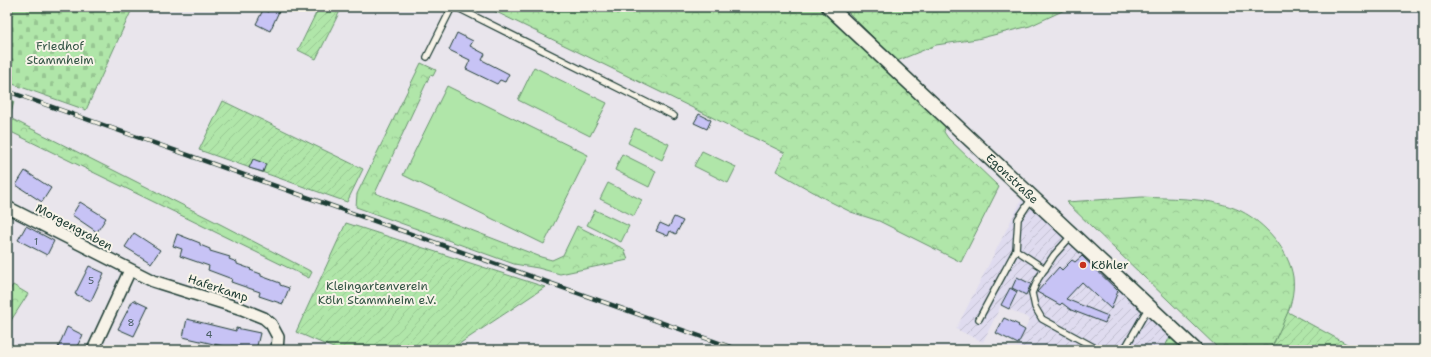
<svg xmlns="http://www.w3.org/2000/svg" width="1431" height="357" viewBox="0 0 1431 357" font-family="'Shantell Sans',sans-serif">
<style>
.industrial{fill:url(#industrial-furrows)}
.forest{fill:url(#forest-crowns);stroke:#68926e}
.cemetery{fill:url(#cemetery-stones);stroke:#68926e}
.garden{fill:url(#garden-furrows);stroke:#68926e}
.pitch{fill:#b0e6a9;stroke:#68926e}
.building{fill:#c7c3f5;stroke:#1f3d34}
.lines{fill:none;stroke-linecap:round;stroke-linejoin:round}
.service-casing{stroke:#1f3d34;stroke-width:8}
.minor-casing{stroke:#1f3d34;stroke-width:14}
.tertiary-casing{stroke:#1f3d34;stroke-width:17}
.service{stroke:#f7f3e8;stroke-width:5.5}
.minor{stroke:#f7f3e8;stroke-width:11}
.tertiary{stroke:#f7f3e8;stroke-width:14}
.rail-casing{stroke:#1f3d34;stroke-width:4.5}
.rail{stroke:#f7f3e8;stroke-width:3;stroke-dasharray:9;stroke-linecap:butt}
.poi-dot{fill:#c8321e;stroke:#f7f3e8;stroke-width:1.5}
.labels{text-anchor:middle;stroke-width:4;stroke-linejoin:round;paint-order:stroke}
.number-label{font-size:10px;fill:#495e64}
.park-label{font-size:12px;fill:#355646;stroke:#f7f3e8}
.street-label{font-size:12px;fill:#1f3d34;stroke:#f7f3e8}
.poi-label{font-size:12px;fill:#1f3d34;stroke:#f7f3e8;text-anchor:start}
</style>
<defs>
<pattern id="industrial-furrows" width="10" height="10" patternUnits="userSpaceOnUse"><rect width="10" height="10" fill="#dfdbef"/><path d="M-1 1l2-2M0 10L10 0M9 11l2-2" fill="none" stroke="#bfbdce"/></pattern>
<pattern id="forest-crowns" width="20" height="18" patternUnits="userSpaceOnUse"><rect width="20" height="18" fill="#b0e6a9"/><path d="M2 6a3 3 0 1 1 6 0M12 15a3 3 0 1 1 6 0" fill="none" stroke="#97c692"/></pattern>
<pattern id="cemetery-stones" width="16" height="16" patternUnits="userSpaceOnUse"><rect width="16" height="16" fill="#b0e6a9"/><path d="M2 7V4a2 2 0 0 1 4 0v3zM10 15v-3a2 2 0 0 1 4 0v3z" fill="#97c692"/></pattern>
<pattern id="garden-furrows" width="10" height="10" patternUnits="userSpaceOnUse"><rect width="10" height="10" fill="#b0e6a9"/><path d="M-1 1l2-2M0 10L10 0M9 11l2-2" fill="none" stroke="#97c692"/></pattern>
</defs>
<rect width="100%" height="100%" fill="#e9e5ec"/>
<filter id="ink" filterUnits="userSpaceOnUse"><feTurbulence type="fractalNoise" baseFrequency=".025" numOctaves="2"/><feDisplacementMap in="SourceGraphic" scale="8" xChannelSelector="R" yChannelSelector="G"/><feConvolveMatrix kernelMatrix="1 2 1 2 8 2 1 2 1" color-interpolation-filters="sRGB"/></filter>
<g filter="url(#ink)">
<path class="industrial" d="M1022,199L1172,333L1163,350H1026L1017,346L1030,319L1001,305L983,342L956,329Z"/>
<g class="forest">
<path d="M486,7H821L946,123L944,132L948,138L999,187L961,262L879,221L851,212L831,202L776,171L785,153Z"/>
<path d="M843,7H1071L1030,26L977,39L936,45L897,61Z"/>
<path d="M421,63L436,70L433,76L430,75L375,193L541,257L552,260L563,255L577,226L624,249L628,260L560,274L538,268L514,264L356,207L357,194Z"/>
<path d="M7,99L14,101L10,118L222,225L312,272L309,278L7,130Z"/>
<path d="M1142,197C1175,199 1211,197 1241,211C1265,223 1289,250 1293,277C1295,293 1290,309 1283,324C1278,334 1275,342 1268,350H1220L1066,202Z"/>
<path d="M13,285L28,294L8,325L7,324V294Z"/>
</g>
<path class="cemetery" d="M7,7H133L86,110L7,82Z"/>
<g class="garden">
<path d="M319,7H342L316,59L298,50Z"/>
<path d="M223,101L363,169L347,202L199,150Z"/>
<path d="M346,223L545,287L450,350H338L296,332Z"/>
<path d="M1288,312L1358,350H1268L1274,343Z"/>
<path d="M1172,333L1190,350H1163Z"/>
</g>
<g class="pitch">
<path d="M534,67L607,103L590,136L518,100Z"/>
<path d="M447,86L588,155L544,244L403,175Z"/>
<path d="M635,128L669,144L662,160L628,143Z"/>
<path d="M702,151L736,167L728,183L694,166Z"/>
<path d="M622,154L656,171L649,187L615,170Z"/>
<path d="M608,183L642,200L634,216L600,199Z"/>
<path d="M595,210L629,226L621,242L587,225Z"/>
</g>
<g class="building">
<path d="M270,7H281L270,31L256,24L263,10L268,12Z"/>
<path d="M457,33L473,41L470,46L485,54L482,60L509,74L505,82L500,80L497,84L466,69L470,60L449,50Z"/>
<path d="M699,114L711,120L707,129L694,123Z"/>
<path d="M253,159L266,164L263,172L249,168Z"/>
<path d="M25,171L51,188L42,202L16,185Z"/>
<path d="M80,202L106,218L97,232L72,215Z"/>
<path d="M674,217L683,221L676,234L670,231L668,236L656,231L660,223L669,227Z"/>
<path d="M26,226L54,241L47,255L18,240Z"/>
<path d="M134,233L160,250L151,263L125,247Z"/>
<path d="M177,234L200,243V245L210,249V251L230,257L229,259L237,262V264L251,269L250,270L261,274V276L280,283V285L289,288L283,304L259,296L260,292L231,282L232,279L208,270L209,266L180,256L182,249L173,246Z"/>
<path d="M1082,256L1118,291L1111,309L1082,282L1066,299L1108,316L1105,323L1071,310L1062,303L1060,305L1037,292L1059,267L1062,270L1072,260L1075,262Z"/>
<path d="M89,266L104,273L91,301L75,294Z"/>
<path d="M1017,277L1031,284L1026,295L1012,288Z"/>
<path d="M1010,288L1017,292L1009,309L1001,305Z"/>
<path d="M133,300L148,307L134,336L118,329Z"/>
<path d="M1004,318L1019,325L1018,326L1025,330L1018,344L996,333Z"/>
<path d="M187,319L236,331V328L260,333L256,350L236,346H232L231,348L183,337Z"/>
<path d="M67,327L83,335L75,350H57Z"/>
</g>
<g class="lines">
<g class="service-casing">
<g id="service">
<path d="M456,7L674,116"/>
<path d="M427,57L452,7"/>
<path d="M1072,235L1054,255L1038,279L1032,293L1035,307L1042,319L1099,350"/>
<path d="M1016,250L1018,219L1032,198"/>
<path d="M979,319L1016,250L1045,269"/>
<path d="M1124,350L1144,315L1150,307"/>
</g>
</g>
<g class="minor-casing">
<g id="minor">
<path d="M7,207L153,281L242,309L264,318L271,324L278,337L277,350"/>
<path d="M93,350L130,270"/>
</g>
</g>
<g class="tertiary-casing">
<g id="tertiary">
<path id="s1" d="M829,7L1195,350"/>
</g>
</g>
<use href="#service" class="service"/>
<use href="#minor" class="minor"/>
<use href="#tertiary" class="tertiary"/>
<g class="rail-casing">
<path id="rail" d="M7,91L739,350"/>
</g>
<use href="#rail" class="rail"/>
</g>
</g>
<circle class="poi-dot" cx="1083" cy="265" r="4"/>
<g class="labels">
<g class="number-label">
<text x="36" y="245">1</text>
<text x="91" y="284">5</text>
<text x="131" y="326">8</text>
<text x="209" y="338">4</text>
</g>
<g class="park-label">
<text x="60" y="50">Friedhof<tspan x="60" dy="14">Stammheim</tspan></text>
<text x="377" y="290">Kleingartenverein<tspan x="377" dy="14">Köln Stammheim e.V.</tspan></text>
</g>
<g class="street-label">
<text dy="4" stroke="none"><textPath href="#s1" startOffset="251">Egonstraße</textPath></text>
<text transform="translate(74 227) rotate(28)" y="4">Morgengraben</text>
<text transform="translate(218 288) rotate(18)" y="4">Haferkamp</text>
</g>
<g class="poi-label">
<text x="1091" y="269">Köhler</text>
</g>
</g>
<rect width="1431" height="357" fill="none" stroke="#f7f3e8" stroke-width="24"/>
<rect x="12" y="12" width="1407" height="333" fill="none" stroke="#1f3d34" stroke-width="1.5" filter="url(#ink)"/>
</svg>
